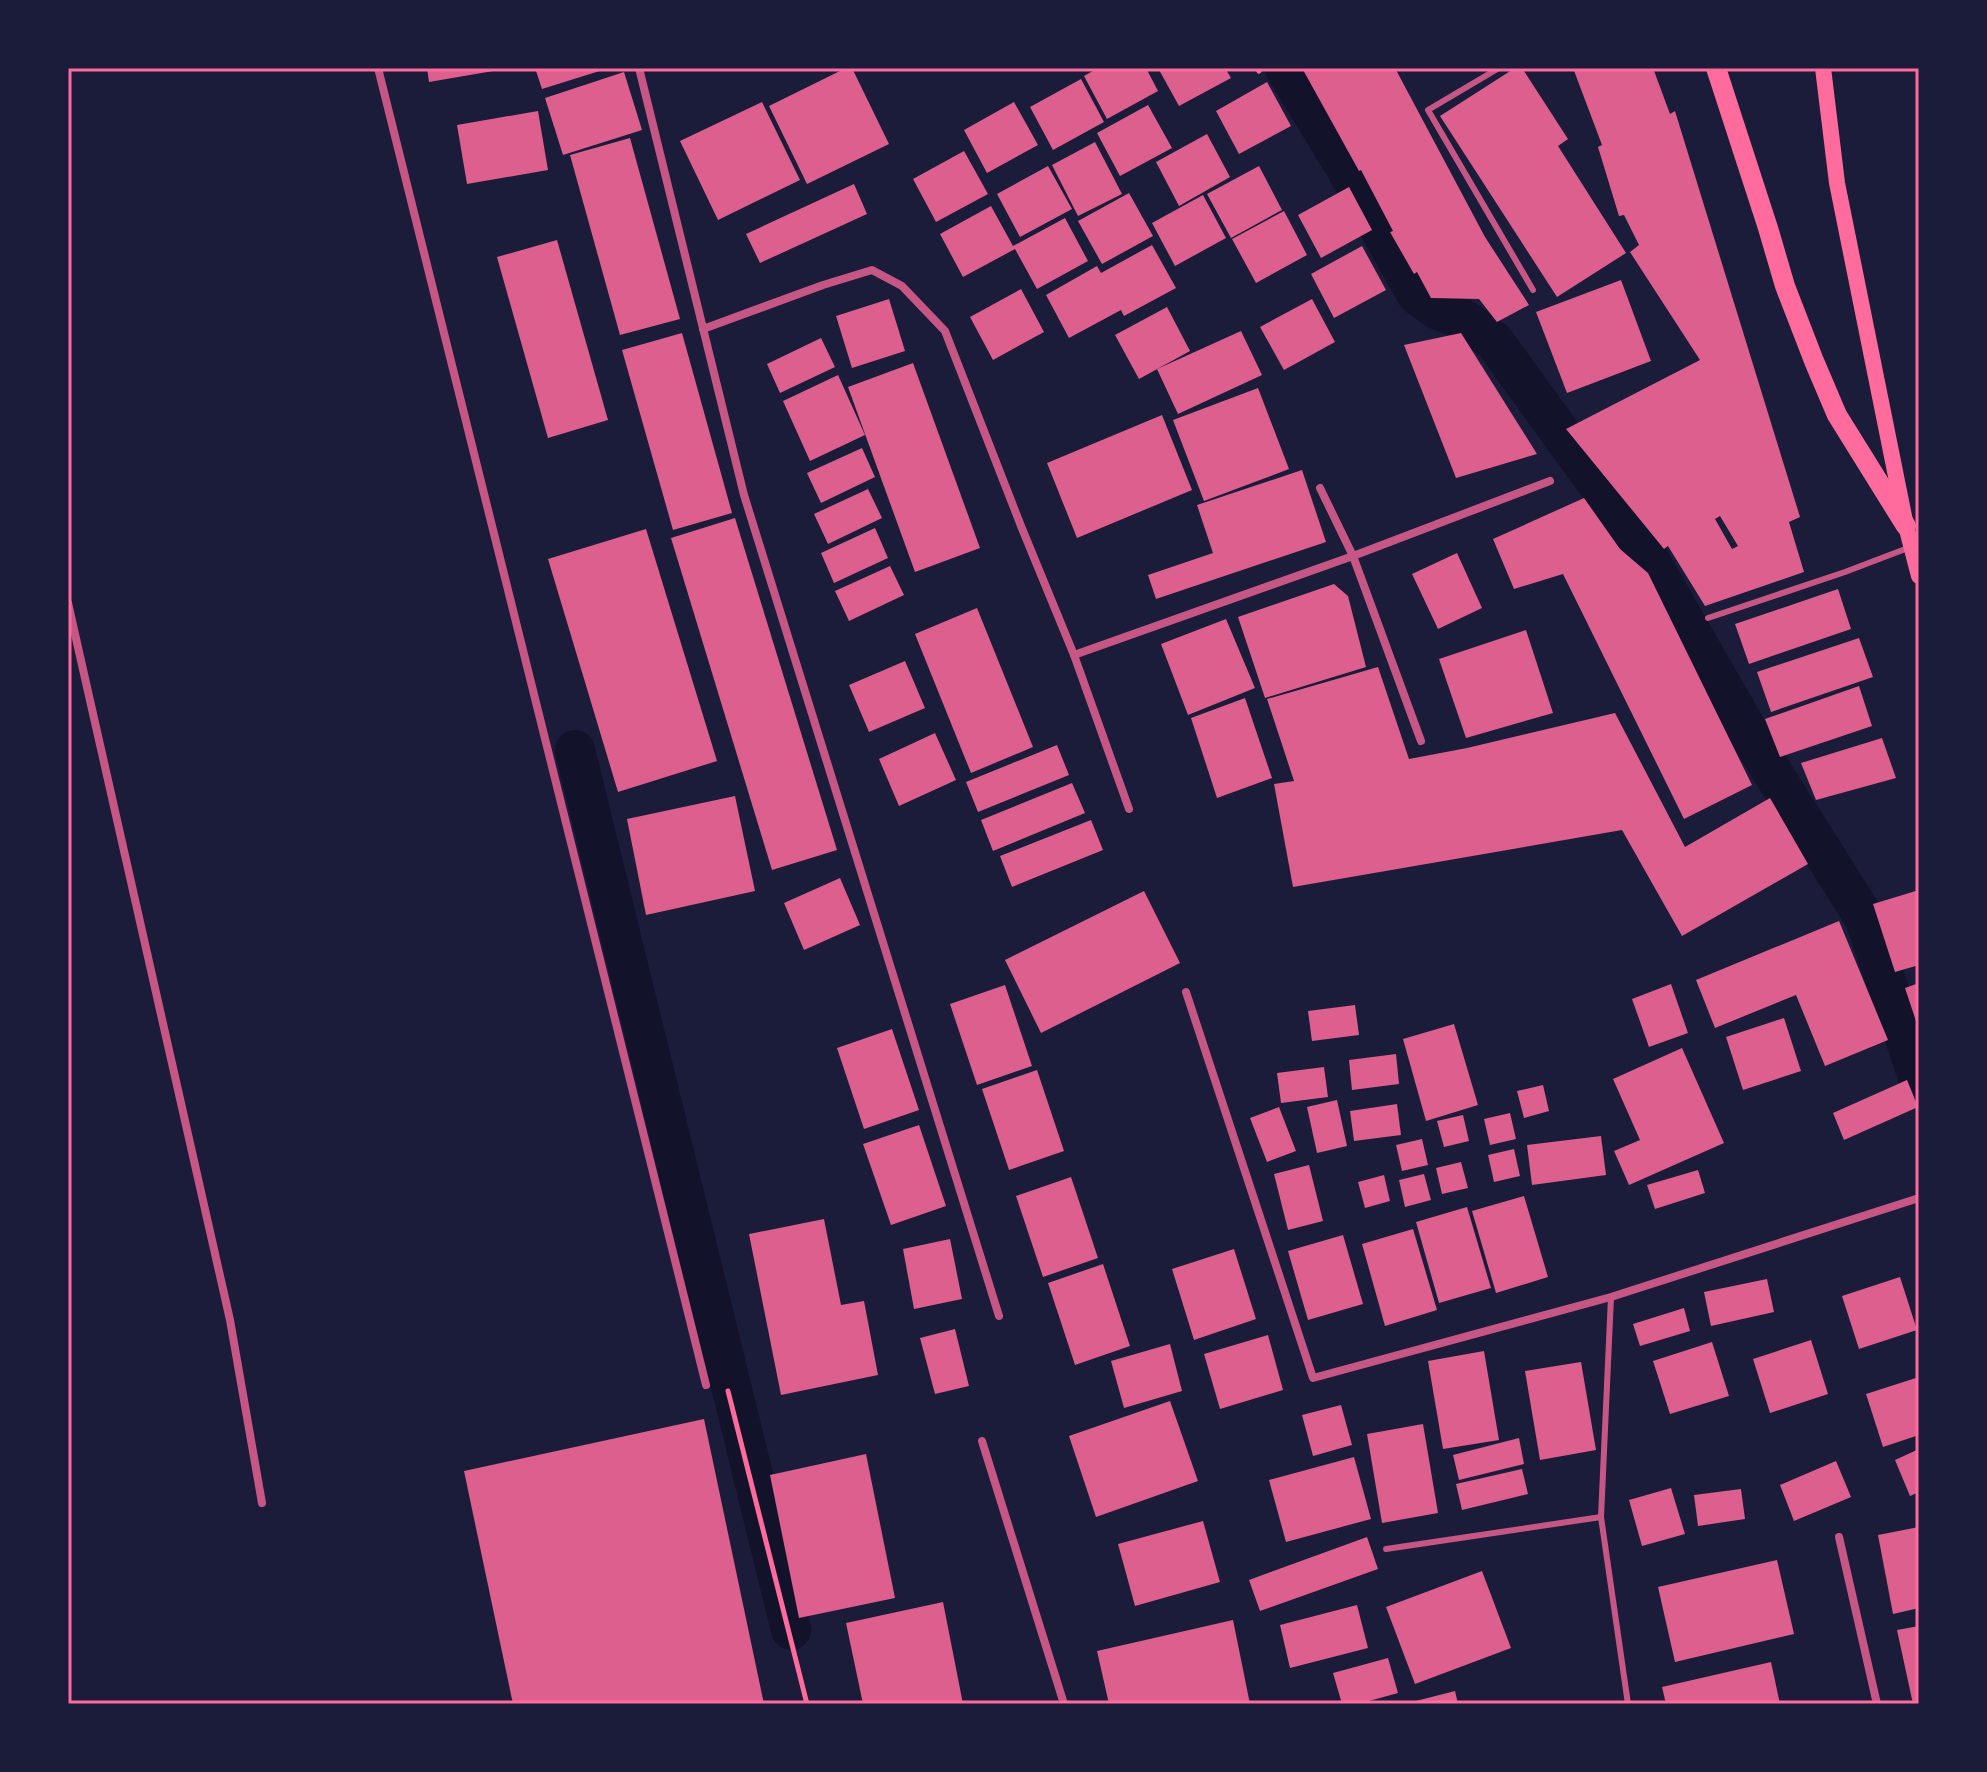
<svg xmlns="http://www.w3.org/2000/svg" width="1987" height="1772" viewBox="0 0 1987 1772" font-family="Ubuntu,sans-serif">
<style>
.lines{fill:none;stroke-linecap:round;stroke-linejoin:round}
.canal{stroke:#12122b;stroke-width:40}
.building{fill:#dd5f8e;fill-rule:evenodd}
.path{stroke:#ff6b9d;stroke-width:5}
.service{stroke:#c65784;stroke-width:6}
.minor{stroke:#c65784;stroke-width:8}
.secondary{stroke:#ff6b9d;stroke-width:16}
.primary{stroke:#ff6b9d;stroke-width:20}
.neatline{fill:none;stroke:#ff6b9d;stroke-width:3}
</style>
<rect width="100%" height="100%" fill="#1b1b3a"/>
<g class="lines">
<g class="canal">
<path d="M1285,68L1344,165L1417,295L1436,309L1463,319L1494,341L1638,540L1761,754L1865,919L1919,1080"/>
<path d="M575,750L791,1630"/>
</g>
</g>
<g class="building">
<path d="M427,68H498L499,70L429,82Z"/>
<path d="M535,68H606V69L542,89Z"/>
<path d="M846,68H852L889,144L807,184L769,106Z"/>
<path d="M1098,68H1146L1158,91L1107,119L1084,76Z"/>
<path d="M1158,68H1225L1231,78L1179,106Z"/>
<path d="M1302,68H1395L1485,237L1529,305L1497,322L1479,299L1431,298L1417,272L1414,274L1390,232L1393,231L1361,170L1359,171Z"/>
<path d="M1515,68H1522L1568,139L1558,146L1626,253L1557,297L1440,116Z"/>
<path d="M1573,68H1653L1670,114L1675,111L1800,517L1789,522L1804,572L1705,606L1668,546L1664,549L1566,429L1700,360L1630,252L1639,245L1624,215L1619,216L1598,147L1602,145ZM1720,516L1738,546L1732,549L1715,519Z"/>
<path d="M624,72L642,130L563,155L545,98Z"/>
<path d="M1081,79L1104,122L1053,150L1030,107Z"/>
<path d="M1267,82L1291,126L1239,154L1216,111Z"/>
<path d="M762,102L800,180L718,220L680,141Z"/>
<path d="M1014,102L1038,145L987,173L964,130Z"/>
<path d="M1148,105L1172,148L1120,176L1097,133Z"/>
<path d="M538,111L548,170L467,184L457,125Z"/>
<path d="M1207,134L1230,177L1179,206L1156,162Z"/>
<path d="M630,138L680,319L620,335L570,155Z"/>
<path d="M1095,142L1122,194L1078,216L1052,165Z"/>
<path d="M964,151L988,194L936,222L913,179Z"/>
<path d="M1048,166L1072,209L1020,237L997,194Z"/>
<path d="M1259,166L1282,210L1231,238L1207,194Z"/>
<path d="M854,184L867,214L760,263L746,234Z"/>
<path d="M1349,187L1372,230L1321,258L1298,215Z"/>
<path d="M1129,193L1153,236L1102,264L1078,221Z"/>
<path d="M1203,195L1226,238L1175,266L1152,223Z"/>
<path d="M991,206L1013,246L1065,218L1088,261L1037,289L1015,249L963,277L940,234Z"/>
<path d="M1284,211L1307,255L1256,283L1232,239Z"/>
<path d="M557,240L608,420L548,438L497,257Z"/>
<path d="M1152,245L1176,288L1124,316L1121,310L1069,338L1046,295L1097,266L1101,273Z"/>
<path d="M1362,246L1386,290L1334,318L1311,274Z"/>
<path d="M1621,280L1651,361L1567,393L1536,312Z"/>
<path d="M1021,289L1044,332L993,360L970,317Z"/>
<path d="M889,299L905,351L852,368L836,316Z"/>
<path d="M1312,299L1335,342L1284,370L1260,327Z"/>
<path d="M1167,307L1190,351L1139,379L1115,335Z"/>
<path d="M1241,331L1262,375L1178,414L1157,369Z"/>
<path d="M682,333L732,513L673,530L622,350Z"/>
<path d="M1461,333L1537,454L1456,478L1404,345Z"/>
<path d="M821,338L835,367L780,393L767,364Z"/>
<path d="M913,363L980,548L915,572L848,387Z"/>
<path d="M838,375L865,435L810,461L783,401Z"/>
<path d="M1258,388L1289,469L1204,501L1173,420Z"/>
<path d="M1162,415L1192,490L1077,538L1047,463Z"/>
<path d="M862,448L875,477L821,503L807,473Z"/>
<path d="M1302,470L1326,542L1156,599L1148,575L1213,553L1197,505Z"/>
<path d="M868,489L882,518L828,544L814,514Z"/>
<path d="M1584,498L1620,549L1648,573L1752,785L1684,819L1563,574L1514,589L1493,539Z"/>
<path d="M735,518L837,850L772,870L671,538Z"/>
<path d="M875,528L888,558L834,583L821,553Z"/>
<path d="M646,529L717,761L618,792L548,559Z"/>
<path d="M1457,553L1482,608L1438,629L1412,574Z"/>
<path d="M890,566L904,595L849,621L835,591Z"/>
<path d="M1334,584L1348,596L1366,667L1265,698L1238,617Z"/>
<path d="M1838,589L1851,629L1749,664L1735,624Z"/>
<path d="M977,608L1033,747L971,773L915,634Z"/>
<path d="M1226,619L1255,688L1188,715L1161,644Z"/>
<path d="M1526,630L1553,713L1466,738L1439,659Z"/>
<path d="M1859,638L1873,677L1771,712L1757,672Z"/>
<path d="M905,661L925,708L869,732L849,685Z"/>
<path d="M1378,667L1409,759L1467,748L1615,713L1685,847L1770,798L1808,864L1682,936L1622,830L1293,887L1274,784L1294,781L1267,699Z"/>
<path d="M1859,686L1872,726L1780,757L1765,719Z"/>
<path d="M1245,698L1272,778L1217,798L1191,718Z"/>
<path d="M935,733L956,780L899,806L879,759Z"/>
<path d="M1882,738L1896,778L1816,800L1801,763Z"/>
<path d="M1057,745L1069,775L978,812L966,782Z"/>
<path d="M1072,783L1085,813L993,851L981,820Z"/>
<path d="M735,796L755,891L646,915L627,819Z"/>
<path d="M1091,820L1103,850L1012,887L1000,856Z"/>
<path d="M840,878L860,925L804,950L784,903Z"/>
<path d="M1919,890V965L1895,972L1873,904Z"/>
<path d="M1144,891L1180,963L1041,1033L1005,960Z"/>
<path d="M1839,921L1888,1040L1825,1066L1796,995L1715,1028L1696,980Z"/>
<path d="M1919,983V1027H1918L1905,988Z"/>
<path d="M1671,984L1688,1033L1649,1047L1632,999Z"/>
<path d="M1005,985L1032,1066L977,1085L950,1004Z"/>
<path d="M1355,1005L1359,1035L1312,1041L1308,1011Z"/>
<path d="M1784,1018L1801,1071L1743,1090L1726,1037Z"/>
<path d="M1454,1024L1478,1105L1426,1121L1403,1039Z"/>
<path d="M892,1029L919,1110L864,1129L837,1048Z"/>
<path d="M1682,1048L1724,1143L1629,1185L1614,1151L1640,1140L1613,1079Z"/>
<path d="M1396,1054L1399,1084L1352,1090L1349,1060Z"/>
<path d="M1324,1067L1328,1097L1281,1103L1277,1073Z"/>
<path d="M1037,1070L1064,1151L1009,1170L982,1089Z"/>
<path d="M1907,1080L1918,1107L1844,1140L1833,1113Z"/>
<path d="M1543,1085L1549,1111L1524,1118L1517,1091Z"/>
<path d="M1337,1100L1347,1146L1317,1153L1307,1107Z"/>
<path d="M1397,1104L1401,1135L1354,1141L1350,1111Z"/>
<path d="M1279,1107L1296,1151L1267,1162L1250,1118Z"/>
<path d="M1510,1113L1516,1139L1490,1145L1484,1119Z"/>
<path d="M1463,1115L1469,1141L1444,1147L1437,1121Z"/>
<path d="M919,1125L946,1206L891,1225L863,1144Z"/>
<path d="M1601,1136L1606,1175L1532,1185L1527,1145Z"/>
<path d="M1422,1139L1428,1165L1402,1171L1396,1145Z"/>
<path d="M1514,1149L1520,1176L1494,1182L1488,1155Z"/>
<path d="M1461,1162L1468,1188L1442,1194L1436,1168Z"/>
<path d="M1309,1165L1323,1221L1288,1230L1274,1174Z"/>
<path d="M1698,1170L1705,1193L1655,1209L1647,1185Z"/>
<path d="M1424,1174L1431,1200L1405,1207L1399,1180Z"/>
<path d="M1384,1175L1390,1201L1365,1208L1358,1182Z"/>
<path d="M1071,1177L1098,1258L1043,1277L1016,1196Z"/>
<path d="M1524,1196L1548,1277L1496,1293L1472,1211Z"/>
<path d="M1467,1207L1491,1288L1439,1303L1416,1222Z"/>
<path d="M824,1219L841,1305L864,1301L878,1375L781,1395L749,1234Z"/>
<path d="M1413,1229L1437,1310L1385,1326L1362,1244Z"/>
<path d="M1343,1235L1363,1304L1308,1320L1288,1251Z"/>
<path d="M950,1239L962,1299L914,1309L903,1249Z"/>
<path d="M1234,1249L1256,1319L1194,1340L1172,1269Z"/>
<path d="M1103,1264L1130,1346L1075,1365L1048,1283Z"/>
<path d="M1900,1277L1917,1330L1859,1349L1842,1296Z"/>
<path d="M1767,1279L1774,1312L1711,1326L1704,1292Z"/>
<path d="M1684,1308L1690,1331L1640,1346L1633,1324Z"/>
<path d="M955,1329L969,1386L935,1394L920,1338Z"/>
<path d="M1268,1335L1283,1390L1220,1409L1204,1354Z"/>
<path d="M1811,1340L1828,1394L1770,1413L1753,1359Z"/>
<path d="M1712,1342L1729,1396L1670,1414L1653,1361Z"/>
<path d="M1170,1344L1182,1391L1124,1408L1111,1361Z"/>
<path d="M1484,1351L1499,1440L1443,1449L1428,1361Z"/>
<path d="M1581,1362L1596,1450L1540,1460L1525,1371Z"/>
<path d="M1919,1377V1435L1883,1447L1866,1394Z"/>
<path d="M1170,1401L1198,1481L1096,1517L1069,1436Z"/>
<path d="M1341,1405L1352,1445L1313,1456L1302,1415Z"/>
<path d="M704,1419L764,1704H513L464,1471Z"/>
<path d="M1423,1424L1438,1513L1382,1523L1367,1434Z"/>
<path d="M1519,1438L1524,1464L1459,1480L1453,1455Z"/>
<path d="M1919,1449V1492L1910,1496L1895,1460Z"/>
<path d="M866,1454L895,1598L799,1618L770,1475Z"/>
<path d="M1354,1457L1371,1519L1286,1542L1269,1480Z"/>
<path d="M1836,1461L1851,1497L1794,1521L1780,1485Z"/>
<path d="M1522,1469L1528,1494L1462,1510L1456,1484Z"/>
<path d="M1671,1488L1685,1534L1642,1546L1629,1500Z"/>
<path d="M1741,1489L1745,1519L1698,1526L1694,1495Z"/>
<path d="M1203,1521L1220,1582L1135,1606L1118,1544Z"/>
<path d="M1919,1527V1608L1893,1614L1878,1535Z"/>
<path d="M1367,1537L1378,1569L1260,1611L1249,1580Z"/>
<path d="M1777,1560L1794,1634L1675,1662L1658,1587Z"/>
<path d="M1482,1571L1511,1648L1415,1684L1386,1607Z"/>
<path d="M943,1602L963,1704H863L846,1623Z"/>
<path d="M1357,1605L1368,1648L1290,1668L1280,1625Z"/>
<path d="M1233,1620L1250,1704H1109L1097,1651Z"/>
<path d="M1919,1626V1704H1913L1897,1630Z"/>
<path d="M1388,1658L1398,1693L1358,1704H1342L1333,1673Z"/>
<path d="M1771,1662L1780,1704H1666L1662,1687Z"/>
<path d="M1455,1691L1458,1704H1409L1408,1703Z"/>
</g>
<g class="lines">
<g class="path">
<path d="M1257,68L1259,71"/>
<path d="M728,1391L807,1704"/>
</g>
<g class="service">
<path d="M1499,68L1428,110L1533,290"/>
<path d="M1708,618L1845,572L1908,548"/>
<path d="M1611,1297L1601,1517L1628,1704"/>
<path d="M1386,1549L1601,1517"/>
</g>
<g class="minor">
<path d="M378,68L706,1385"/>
<path d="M639,68L744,495L999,1316"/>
<path d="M703,329L823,285L872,270L902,286L945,331L1021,526L1074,655L1129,809"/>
<path d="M1320,488L1353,556L1421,741"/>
<path d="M68,603L230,1320L262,1503"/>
<path d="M1074,655L1353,556L1550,481"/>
<path d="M1186,992L1313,1378L1611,1297L1919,1198"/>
<path d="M982,1441L1064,1704"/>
<path d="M1839,1537L1877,1704"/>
</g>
<path class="secondary" d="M1823,68L1837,183L1906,526L1919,576"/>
<path class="primary" d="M1716,68L1768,228L1785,286L1814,361L1837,415L1906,526"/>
</g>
<rect width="1987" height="1772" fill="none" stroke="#1b1b3a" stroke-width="140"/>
<rect x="70" y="70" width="1847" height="1632" class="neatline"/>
</svg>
